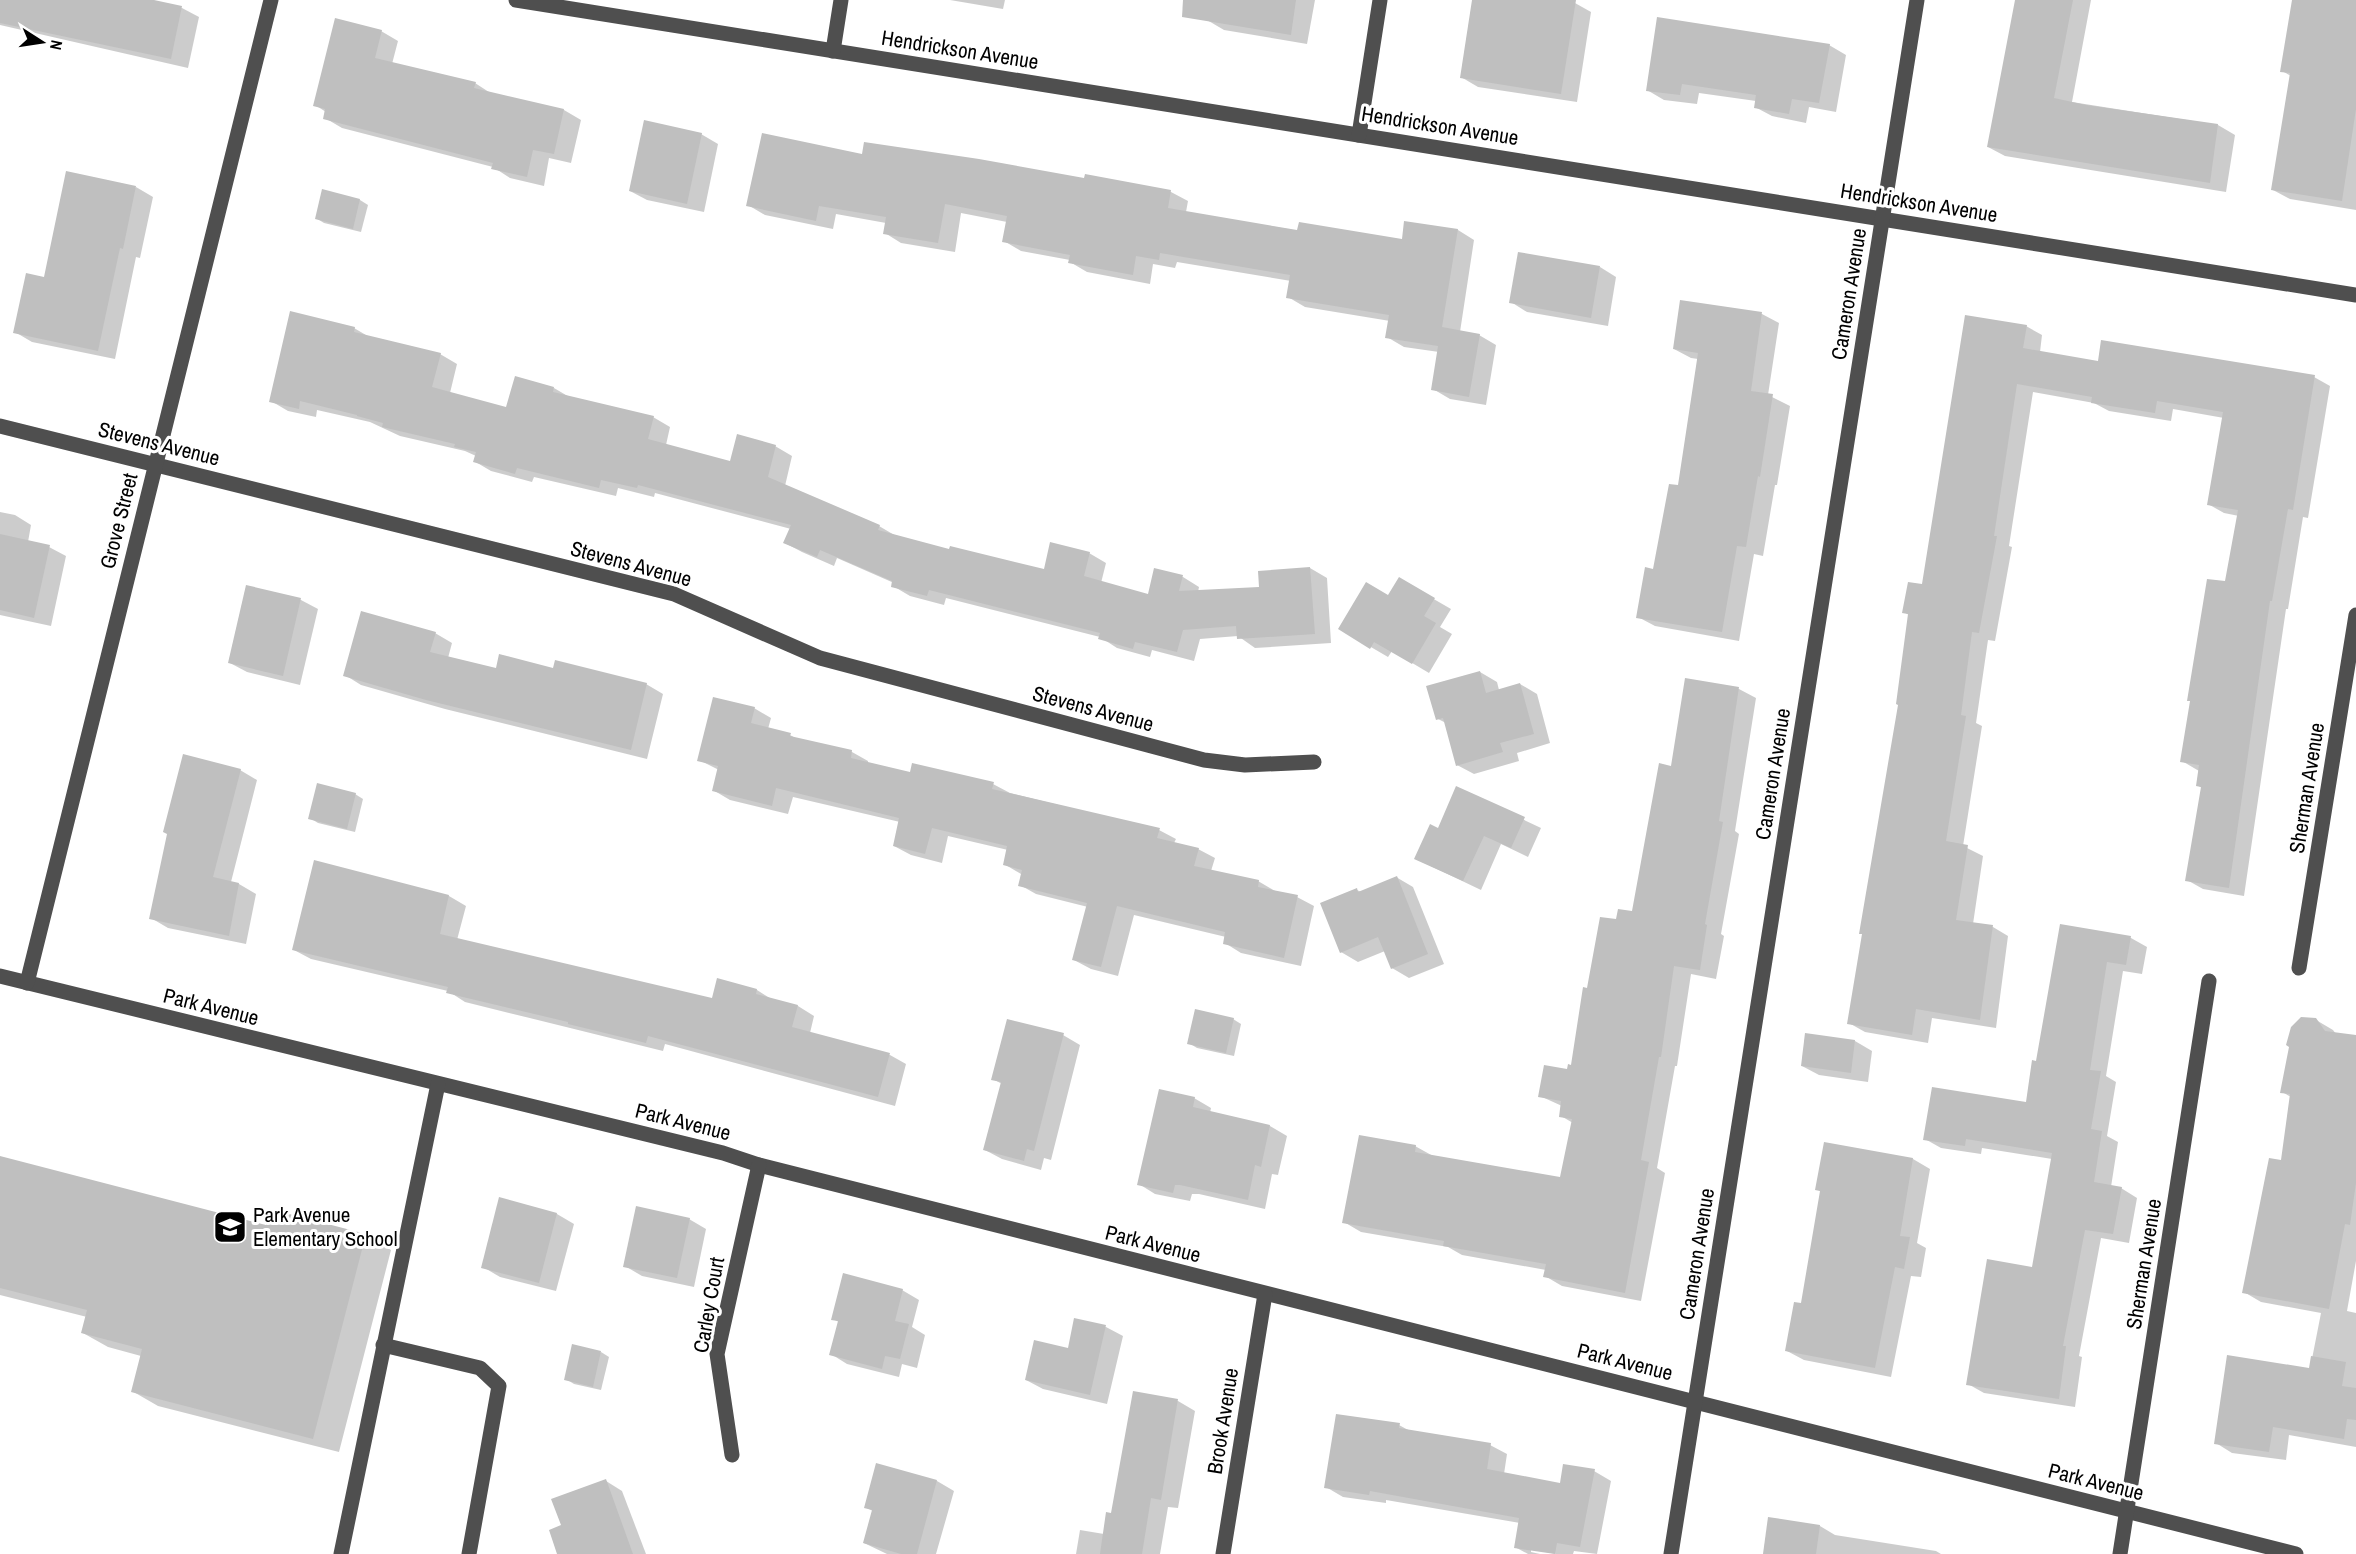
<svg xmlns="http://www.w3.org/2000/svg" width="2356" height="1554" viewBox="0 0 2356 1554" font-family="'Archivo Narrow',sans-serif">
<style>
.shadow{fill:#0003}
.building{fill:#bfbfbf}
.lines{fill:none;stroke-linecap:round;stroke-linejoin:round}
.minor{stroke:#4f4f4f;stroke-width:15}
.labels{text-anchor:middle;stroke-width:6;stroke-linejoin:round;paint-order:stroke}
.street-label{font-size:21px;fill:#000;stroke:#fff}
.poi-label{font-size:21px;fill:#000;stroke:#fff;text-anchor:start}
</style>
<rect width="100%" height="100%" fill="#fff"/>
<g class="shadow">
<path d="M0,0H146L182,8L199,17L188,68L0,25Z"/>
<path d="M950,0H1005L1003,9Z"/>
<path d="M1210,0H1315L1307,44L1224,30L1207,20Z"/>
<path d="M1474,0H1558L1575,3L1591,12L1577,102L1478,87L1461,77Z"/>
<path d="M2016,0H2091L2072,102L2218,125L2235,135L2226,192L2005,156L1988,147Z"/>
<path d="M2293,0H2356V210L2290,199L2273,190L2291,76L2282,71Z"/>
<path d="M381,31L398,41L392,64L475,83L492,94L564,110L581,120L571,163L549,158L544,186L510,178L493,167L342,128L325,118L326,112L315,105Z"/>
<path d="M1829,45L1846,55L1836,112L1809,107L1806,123L1772,116L1755,107L1756,101L1699,93L1697,104L1664,100L1647,90Z"/>
<path d="M701,134L718,144L704,212L647,200L630,191Z"/>
<path d="M863,156L1085,180L1086,176L1171,192L1188,201L1186,212L1299,231L1403,240L1458,230L1474,240L1460,332L1479,335L1496,345L1486,405L1450,399L1433,389L1439,352L1404,347L1387,337L1390,321L1305,307L1288,297L1291,281L1177,262L1175,268L1153,264L1150,284L1087,272L1070,262V260L1021,251L1004,241L1007,222L961,213L955,252L901,243L885,233L886,223L836,214L833,229L765,215L748,205Z"/>
<path d="M136,187L153,197L140,258L136,257L115,359L32,342L15,332L45,279Z"/>
<path d="M323,191L360,200L368,205L361,232L324,223L316,218Z"/>
<path d="M1600,267L1616,277L1608,326L1527,312L1511,302Z"/>
<path d="M1681,302L1762,314L1779,323L1768,395L1790,406L1777,485H1775L1763,556L1754,554L1739,641L1655,626L1638,617L1655,570L1679,487L1698,359L1691,358L1674,349Z"/>
<path d="M2026,326L2042,335L2040,352L2099,362L2314,377L2330,386L2308,518L2303,517L2288,609H2286L2244,896L2203,889L2187,880L2202,788L2197,785L2199,771L2182,761L2227,583L2239,516L2224,513L2208,504L2224,418L2173,409L2171,421L2109,411L2094,403L2033,392L2009,546L2012,547L1995,641L1988,640L1976,723L1982,726L1963,846L1983,856L1973,924L1993,927L2008,936L1996,1028L1932,1018L1928,1043L1865,1032L1849,1023L1899,705L1909,615L1904,612L1924,586Z"/>
<path d="M354,328L371,338L440,354L457,364L450,393L507,409L554,388L571,398L653,417L670,427L666,445L731,462L775,446L792,456L785,486L879,526L896,536L950,551L1045,570L1089,553L1106,563L1101,583L1149,595L1155,570L1183,577L1199,587L1198,592L1261,588L1310,568L1327,578L1331,643L1255,648L1238,636L1200,639L1194,661L1152,650L1150,657L1117,648L1100,637L946,598L944,605L910,596L893,586L894,583L837,558L834,566L802,552L785,543L791,529L655,493L654,497L618,488L616,496L534,477L532,482L491,471L474,461L476,456L465,451L400,436L370,422L317,410L316,417L288,411L271,401Z"/>
<path d="M0,512L15,515L31,525L28,542L49,547L66,556L51,626L0,615Z"/>
<path d="M1399,579L1451,609L1440,627L1452,634L1429,673L1392,651L1388,657L1340,629L1389,597Z"/>
<path d="M247,587L301,600L318,609L300,685L247,672L230,663Z"/>
<path d="M435,633L452,643L448,658L497,670H554L646,684L663,694L647,759L445,709L361,685L345,675Z"/>
<path d="M1480,672L1497,682L1499,690L1520,684L1537,694L1550,743L1517,753L1519,761L1474,774L1457,765L1446,723L1438,719Z"/>
<path d="M1686,680L1739,689L1756,698L1735,831L1739,834L1721,934L1724,936L1716,979L1691,974L1677,1066H1675L1657,1168L1665,1173L1641,1301L1562,1286L1545,1276L1546,1270L1462,1255L1448,1247L1361,1232L1344,1222L1415,1146L1433,1156L1562,1179L1573,1123L1561,1116L1562,1106L1540,1096L1573,1067L1588,989L1617,921L1633,913L1672,767Z"/>
<path d="M754,708L771,718L768,729L790,735L799,740L852,752L868,761V763L911,773L993,784L1010,793L1159,830L1176,839L1174,843L1198,849L1215,858L1211,871L1258,881L1275,891L1297,897L1314,906L1301,966L1241,953L1225,943L1226,937L1134,915L1118,976L1091,969L1074,960L1088,907L1036,894L1020,885L1021,874L1004,864L1008,850L948,836L942,863L911,855L894,846L900,822L793,797L788,814L730,800L713,790L719,770L699,760Z"/>
<path d="M240,770L257,780L231,882L239,884L256,894L246,944L168,928L151,918Z"/>
<path d="M1457,788L1541,828L1528,857L1501,844L1481,890L1416,859L1439,830Z"/>
<path d="M355,794L363,799L355,832L318,823L310,818Z"/>
<path d="M315,862L449,896L466,906L457,940L713,1000L719,980L757,990L773,1000L798,1006L814,1016L810,1033L890,1055L906,1064L895,1106L665,1044L663,1051L465,1002L448,991L311,959L294,950Z"/>
<path d="M1396,877L1413,887L1444,964L1409,978L1392,968L1385,951L1358,962L1341,952L1357,890L1361,892Z"/>
<path d="M2061,926L2131,938L2147,947L2142,974L2123,971L2106,1076L2116,1082L2107,1136L2118,1142L2111,1187L2121,1188L2137,1198L2129,1243L2101,1238L2079,1356L2082,1357L2075,1407L1984,1393L1968,1384L2034,1269L2052,1159L1982,1148L1981,1154L1941,1148L1925,1139L2027,1103L2038,1063Z"/>
<path d="M1233,1019L1241,1024L1234,1056L1197,1048L1189,1043Z"/>
<path d="M2316,1020L2333,1030L2336,1034L2356,1037V1261L2347,1311L2356,1313V1447L2289,1435L2286,1460L2232,1453L2216,1443L2310,1369L2321,1313L2261,1302L2244,1292L2282,1162L2291,1097L2282,1092Z"/>
<path d="M1063,1035L1080,1045L1051,1160L1044,1158L1041,1170L1002,1159L985,1150L1002,1084L993,1079Z"/>
<path d="M1855,1041L1872,1051L1868,1082L1819,1075L1802,1066Z"/>
<path d="M1194,1098L1211,1108L1210,1113L1270,1126L1287,1136L1278,1175L1272,1174L1265,1209L1199,1194H1192L1190,1201L1155,1194L1139,1184Z"/>
<path d="M0,1158L267,1227L366,1235L391,1250L339,1452L158,1406L132,1391L141,1356L108,1347L83,1333L87,1317L0,1295Z"/>
<path d="M1913,1159L1930,1169L1917,1243L1926,1248L1921,1277L1911,1276L1891,1377L1804,1360L1787,1351L1802,1305L1821,1192L1817,1189Z"/>
<path d="M500,1199L557,1214L574,1224L556,1291L500,1277L483,1267Z"/>
<path d="M689,1219L706,1229L694,1287L642,1276L625,1266Z"/>
<path d="M902,1290L919,1300L912,1327L925,1335L917,1368L902,1364L899,1377L847,1364L831,1354L839,1322L833,1319Z"/>
<path d="M1075,1320L1106,1327L1123,1336L1107,1404L1043,1389L1026,1380L1069,1350Z"/>
<path d="M601,1352L609,1357L601,1390L574,1384L566,1379Z"/>
<path d="M1134,1393L1178,1401L1195,1411L1178,1508L1168,1507L1160,1554H1076L1080,1530L1104,1534L1112,1515Z"/>
<path d="M1399,1425L1410,1431L1490,1445L1507,1454L1504,1474L1561,1485L1594,1471L1611,1481L1597,1554L1574,1551L1573,1554H1556L1531,1549V1552L1540,1554H1528L1515,1547L1520,1523L1386,1500V1503L1343,1497L1326,1487Z"/>
<path d="M877,1464L937,1481L954,1491L936,1554H887L864,1543L873,1511L865,1507Z"/>
<path d="M606,1481L622,1491L646,1554H559L563,1526Z"/>
<path d="M1820,1526L1835,1535L1936,1551L1941,1554H1764Z"/>
</g>
<g class="building">
<path d="M0,0H154L182,6L171,59L0,23Z"/>
<path d="M1183,0H1296L1291,35L1182,17Z"/>
<path d="M1472,0H1576L1561,94L1460,78Z"/>
<path d="M2015,0H2073L2054,98L2086,105L2218,124L2210,183L1987,147Z"/>
<path d="M2292,0H2356V109L2342,201L2271,190L2290,73L2280,72Z"/>
<path d="M1657,17L1830,44L1819,103L1792,99L1789,114L1754,108L1756,95L1682,84L1680,95L1646,91Z"/>
<path d="M335,18L382,30L375,58L476,82L474,88L564,109L554,154L533,150L527,177L491,169L493,163L323,119L325,109L313,106Z"/>
<path d="M644,120L702,133L687,204L629,191Z"/>
<path d="M762,133L862,154L864,142L979,159L1084,178L1085,174L1171,190L1168,208L1297,230L1299,222L1402,239L1404,221L1458,229L1442,327L1480,334L1469,397L1431,390L1438,346L1385,338L1389,315L1286,298L1290,275L1160,253L1159,260L1136,256L1133,275L1068,263L1070,255L1002,242L1007,216L945,204L938,243L883,234L886,217L819,206L816,221L746,206Z"/>
<path d="M66,171L136,186L123,249L120,248L98,351L13,333L26,273L44,277Z"/>
<path d="M322,189L360,199L353,229L315,219Z"/>
<path d="M1518,252L1600,266L1591,318L1509,303Z"/>
<path d="M1680,300L1762,312L1751,391L1773,394L1760,477L1758,476L1746,547L1737,546L1722,632L1636,618L1645,567L1653,569L1669,484L1678,485L1698,353L1673,349Z"/>
<path d="M290,311L355,327L354,332L441,353L432,387L506,407L515,376L554,387L553,392L654,416L648,439L730,461L737,434L776,445L768,477L880,525L878,530L949,549L950,546L1044,569L1050,542L1090,552L1084,576L1148,594L1154,568L1183,575L1179,591L1259,587L1258,571L1310,567L1315,634L1237,639L1236,626L1183,630L1177,652L1135,642L1133,649L1098,639L1100,633L929,590L927,596L891,587L892,581L820,550L817,557L783,543L791,525L638,485L637,488L601,480L599,488L517,468L515,474L473,462L476,452L454,447L455,444L382,427L383,423L357,416V415L300,401L299,409L269,402Z"/>
<path d="M1965,315L2027,325L2023,348L2098,361L2101,340L2315,375L2293,510L2288,509L2272,601H2270L2229,888L2185,881L2201,787L2196,786L2199,765L2180,762L2190,701H2187L2207,579L2225,581L2238,510L2207,505L2223,412L2157,401L2155,413L2091,403L2092,397L2017,384L1994,536H1997L1979,633L1972,632L1961,715L1966,716L1946,841L1968,845L1956,920L1993,925L1980,1020L1916,1009L1912,1035L1847,1024L1862,934H1859L1898,705L1896,704L1908,614L1902,613L1908,582L1922,584Z"/>
<path d="M0,534L50,545L34,618L0,610Z"/>
<path d="M1399,577L1435,598L1424,616L1436,623L1412,664L1374,642L1370,649L1338,629L1366,582L1388,595Z"/>
<path d="M246,585L301,598L283,676L228,663Z"/>
<path d="M361,611L436,632L430,652L496,668L499,654L553,668L555,660L647,683L631,750L426,700L343,676Z"/>
<path d="M1480,671L1486,693L1520,683L1534,734L1500,743L1503,752L1456,766L1443,718L1436,720L1426,686Z"/>
<path d="M1685,678L1739,687L1719,821L1723,822L1705,924L1707,925L1700,970L1674,966L1661,1057H1659L1641,1160L1649,1162L1625,1293L1543,1277L1546,1264L1443,1246L1444,1241L1342,1223L1359,1135L1416,1145L1415,1152L1560,1177L1572,1119L1559,1117L1561,1101L1538,1097L1544,1065L1567,1069L1568,1064L1571,1065L1583,987L1587,988L1600,917L1616,919L1618,909L1632,911L1659,763L1671,766Z"/>
<path d="M713,697L755,707L751,723L791,733L790,736L852,750L851,758L910,772L912,763L994,782L992,789L1160,828L1157,838L1199,848L1194,866L1259,880L1258,887L1298,895L1284,958L1223,944L1225,932L1117,906L1101,967L1072,960L1087,903L1018,886L1022,870L1003,865L1007,846L932,828L925,854L893,846L899,818L776,788L772,806L712,791L718,766L697,761Z"/>
<path d="M183,754L241,769L213,877L239,883L229,936L149,919L167,834L163,832Z"/>
<path d="M317,783L356,793L347,829L308,819Z"/>
<path d="M1456,786L1525,817L1511,848L1484,836L1463,881L1414,859L1430,824L1438,828Z"/>
<path d="M314,860L449,895L440,934L712,998L717,978L757,989L756,994L798,1005L792,1027L890,1053L878,1097L648,1036L646,1043L568,1024V1022L446,993L448,987L292,950Z"/>
<path d="M1397,876L1428,954L1391,969L1378,937L1340,953L1320,903L1357,888L1358,892Z"/>
<path d="M2060,924L2131,936L2126,965L2107,962L2090,1070L2101,1071L2091,1129L2102,1131L2094,1182L2122,1187L2113,1234L2085,1230L2063,1346H2066L2059,1399L1966,1385L1987,1259L2032,1267L2052,1153L1966,1139L1965,1146L1923,1140L1932,1087L2026,1102L2032,1060L2036,1061Z"/>
<path d="M1195,1009L1234,1018L1226,1053L1187,1044Z"/>
<path d="M2301,1017L2316,1018L2325,1031L2356,1035V1183L2350,1225L2345,1224L2329,1309L2242,1293L2269,1158L2281,1160L2290,1094L2280,1093L2289,1047L2286,1045L2291,1027Z"/>
<path d="M1007,1019L1064,1033L1034,1151L1027,1149L1024,1161L983,1150L1001,1082L991,1080Z"/>
<path d="M1805,1033L1855,1040L1851,1073L1801,1066Z"/>
<path d="M1159,1089L1195,1097L1193,1107L1270,1125L1261,1167L1255,1165L1248,1200L1180,1185H1175L1173,1193L1137,1185Z"/>
<path d="M1824,1142L1913,1158L1900,1236L1910,1237L1904,1269L1895,1267L1875,1368L1785,1351L1794,1302L1801,1303L1820,1191L1815,1190Z"/>
<path d="M0,1156L266,1225L270,1209L366,1234L313,1439L131,1392L142,1349L81,1333L87,1310L0,1288Z"/>
<path d="M499,1197L557,1213L539,1283L481,1268Z"/>
<path d="M636,1206L690,1218L677,1278L623,1267Z"/>
<path d="M843,1273L903,1289L895,1321L909,1324L900,1359L885,1356L882,1369L829,1355L838,1321L831,1320Z"/>
<path d="M1074,1318L1106,1325L1090,1395L1025,1380L1034,1340L1068,1348Z"/>
<path d="M572,1344L601,1351L593,1387L564,1380Z"/>
<path d="M2227,1355L2309,1368L2311,1356L2346,1362L2342,1386L2356,1388V1420L2347,1419L2344,1439L2273,1427L2269,1452L2214,1444Z"/>
<path d="M1133,1391L1178,1399L1161,1500L1151,1498L1142,1554H1100L1106,1512L1111,1513Z"/>
<path d="M1336,1414L1400,1423L1399,1428L1491,1443L1487,1469L1560,1483L1563,1464L1595,1469L1580,1547L1557,1543L1555,1554L1514,1548L1519,1518L1370,1491L1369,1495L1324,1488Z"/>
<path d="M876,1463L937,1480L917,1554H901L863,1543L872,1510L864,1508Z"/>
<path d="M606,1479L633,1554H557L549,1530L561,1525L551,1499Z"/>
<path d="M1768,1517L1820,1525L1816,1554H1763Z"/>
</g>
<g class="lines">
<g class="minor">
<path d="M516,0L2356,295"/>
<path d="M833,51L841,0"/>
<path d="M1359,135L1380,0"/>
<path d="M0,426L674,594L820,658L1204,760L1245,765L1314,762"/>
<path d="M2299,968L2356,615"/>
<path d="M0,976L723,1153L759,1165L2296,1554"/>
<path d="M27,983L271,0"/>
<path d="M383,1345L480,1368L499,1386L469,1554"/>
<path d="M732,1455L717,1354L759,1165"/>
<path d="M341,1554L438,1084"/>
<path d="M1223,1554L1265,1294"/>
<path d="M1671,1554L1917,0"/>
<path d="M2120,1554L2209,981"/>
</g>
</g>
<defs>
<g id="school-square" transform="scale(1.725)"><rect x="-9" y="-9" width="18" height="18" rx="4" fill="#000" stroke="#fff"/><path d="M0-5L7-2L0 1L-7-2ZM-4 1L0 2.5L4 1V4Q0 6-4 4Z" fill="#fff"/></g>
</defs>
<g fill-rule="evenodd">
<use href="#school-square" x="230" y="1227"/>
</g>
<g class="labels">
<g class="street-label">
<text transform="translate(960 50) rotate(9)" y="7">Hendrickson Avenue</text>
<text transform="translate(1440 126) rotate(9)" y="7">Hendrickson Avenue</text>
<text transform="translate(1919 203) rotate(9)" y="7">Hendrickson Avenue</text>
<text transform="translate(1849 294) rotate(-81)" y="7">Cameron Avenue</text>
<text transform="translate(159 444) rotate(14)" y="7">Stevens Avenue</text>
<text transform="translate(119 521) rotate(-76)" y="7">Grove Street</text>
<text transform="translate(631 564) rotate(15)" y="7">Stevens Avenue</text>
<text transform="translate(1093 709) rotate(15)" y="7">Stevens Avenue</text>
<text transform="translate(1773 774) rotate(-81)" y="7">Cameron Avenue</text>
<text transform="translate(2307 788) rotate(-81)" y="7">Sherman Avenue</text>
<text transform="translate(211 1007) rotate(14)" y="7">Park Avenue</text>
<text transform="translate(683 1122) rotate(14)" y="7">Park Avenue</text>
<text transform="translate(1153 1244) rotate(14)" y="7">Park Avenue</text>
<text transform="translate(1697 1254) rotate(-81)" y="7">Cameron Avenue</text>
<text transform="translate(2144 1264) rotate(-81)" y="7">Sherman Avenue</text>
<text transform="translate(709 1305) rotate(-80)" y="7">Carley Court</text>
<text transform="translate(1625 1362) rotate(14)" y="7">Park Avenue</text>
<text transform="translate(1223 1421) rotate(-81)" y="7">Brook Avenue</text>
<text transform="translate(2096 1482) rotate(14)" y="7">Park Avenue</text>
</g>
<g class="poi-label">
<text x="253" y="1222">Park Avenue<tspan x="253" dy="24">Elementary School</tspan></text>
</g>
</g>
<g transform="translate(42 42) rotate(102)" stroke="#ffffff" stroke-width="4.5" paint-order="stroke">
<path d="M0-4.5L10 22L0 15L-10 22Z" fill="#000000"/>
<text y="-9" font-size="16" font-weight="bold" text-anchor="middle" fill="#000000">N</text>
</g>
</svg>
